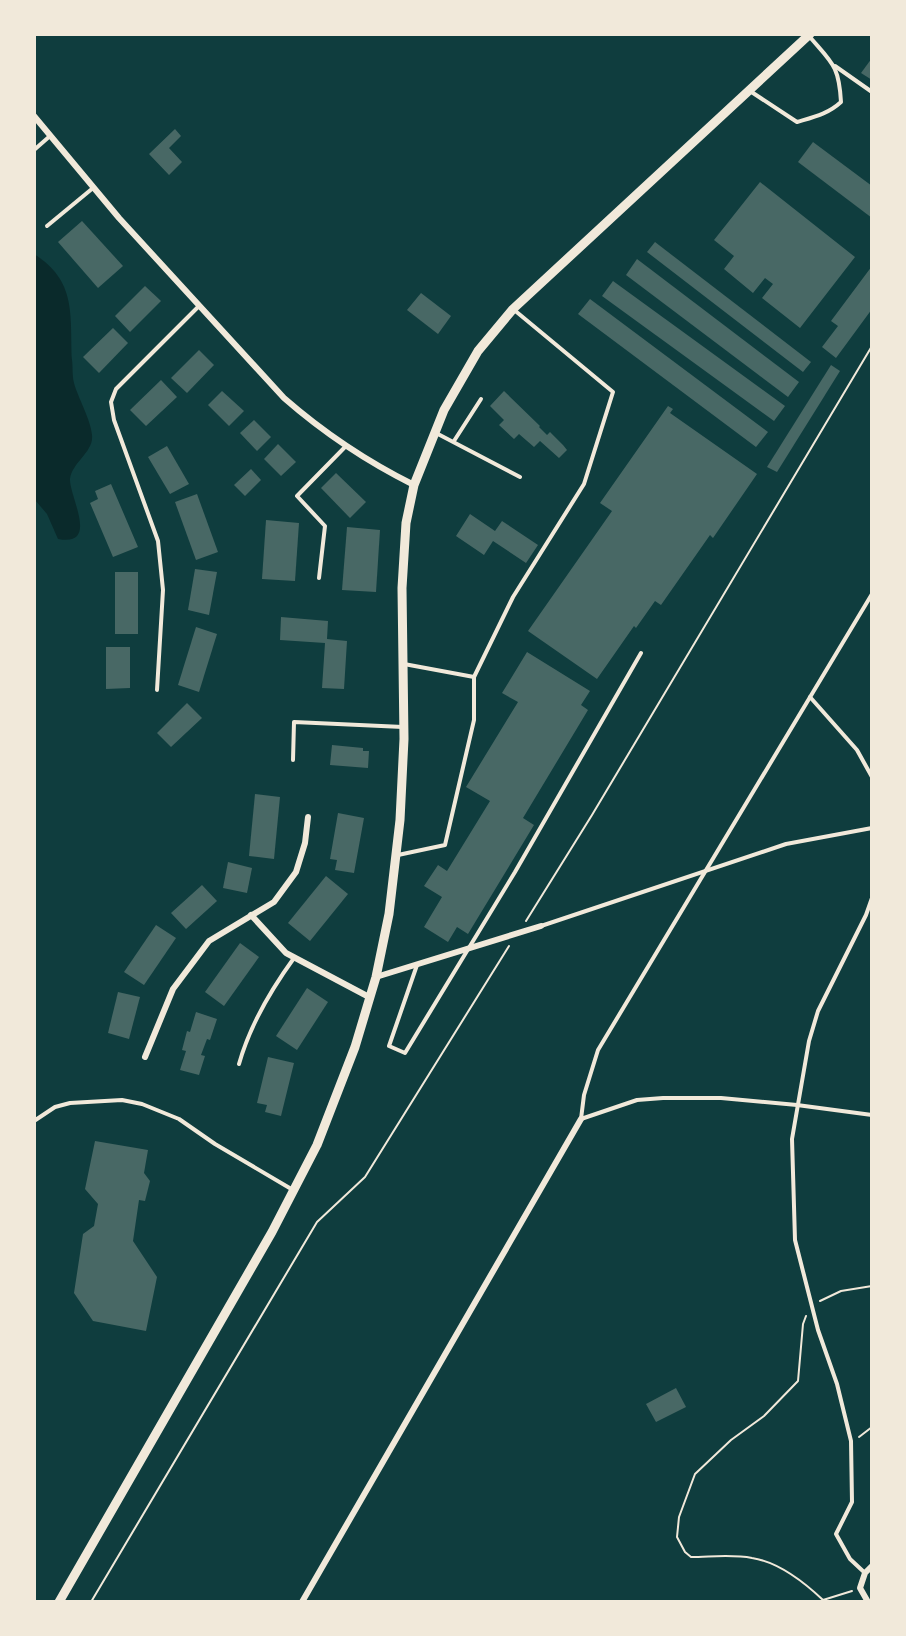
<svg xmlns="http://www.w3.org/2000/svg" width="906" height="1636" viewBox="0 0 906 1636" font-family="'Fira Sans Condensed',sans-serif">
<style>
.water{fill:#0a2a2b}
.building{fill:#486865}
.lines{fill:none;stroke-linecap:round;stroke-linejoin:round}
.path{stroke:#f1e9da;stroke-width:2}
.service{stroke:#f1e9da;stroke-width:4}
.minor{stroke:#f1e9da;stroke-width:6}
.tertiary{stroke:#f1e9da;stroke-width:9}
</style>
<rect width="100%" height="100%" fill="#0f3d3e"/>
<path class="water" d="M34,254C77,281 70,315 72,360C73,367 72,375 74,383C78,398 91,420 92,435C94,452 72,462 70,479C69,496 100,547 58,539L47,514L35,500Z"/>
<g class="building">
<path d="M872,58V80L861,73Z"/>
<path d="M175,129L181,136L169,148L182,162L169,175L149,154Z"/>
<path d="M813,142L872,186V218L798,162Z"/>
<path d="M760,182L855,257L800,328L762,298L773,284L765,278L753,293L724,269L734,256L714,240Z"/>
<path d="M82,221L123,266L98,288L58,242Z"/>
<path d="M655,242L811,362L803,372L647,252Z"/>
<path d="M637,259L799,382L788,397L626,275Z"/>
<path d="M872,266V309L836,358L822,347L838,326L831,321Z"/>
<path d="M613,281L785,406L774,421L602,296Z"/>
<path d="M145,286L161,301L130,332L115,316Z"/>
<path d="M421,293L451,316L438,334L407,310Z"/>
<path d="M590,299L768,432L756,447L578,314Z"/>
<path d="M113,328L128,343L99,373L83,357Z"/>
<path d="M199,350L214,365L187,393L171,378Z"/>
<path d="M831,365L840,371L777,472L767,467Z"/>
<path d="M161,380L177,397L146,426L130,410Z"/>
<path d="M222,391L244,411L229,426L208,405Z"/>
<path d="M504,391L540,426L539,427L547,435L550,432L563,445L567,450L559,458L540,441L534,447L519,434L514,439L499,425L504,420L490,406Z"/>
<path d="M668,406L673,409L670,413L757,474L713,538L710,535L661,605L655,601L636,628L634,626L597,679L528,631L612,511L600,503Z"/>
<path d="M254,420L271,437L257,451L240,433Z"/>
<path d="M278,444L296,462L281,476L264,459Z"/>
<path d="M167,446L189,484L170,494L148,457Z"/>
<path d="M251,469L261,480L245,496L234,485Z"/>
<path d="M336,473L366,502L350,518L321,488Z"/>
<path d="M111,484L138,547L113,557L90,503L98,499L95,491Z"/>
<path d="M197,494L218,552L196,560L175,502Z"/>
<path d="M470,514L495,531L502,521L538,545L526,563L493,541L484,555L456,536Z"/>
<path d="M266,520L299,523L295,581L262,579Z"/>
<path d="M347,527L380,530L376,592L342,590Z"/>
<path d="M195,569L217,572L209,615L188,610Z"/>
<rect x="115" y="572" width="23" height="62"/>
<path d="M281,617L328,621L327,639L347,641L344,689L322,688L325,643L280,640Z"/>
<path d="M196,627L217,634L199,692L178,685Z"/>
<path d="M106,647H130V688L106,689Z"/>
<path d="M527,652L590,691L581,705L588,710L523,818L534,825L468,934L457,927L448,942L424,927L442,897L424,886L438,865L447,871L490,801L466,787L518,702L502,693Z"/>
<path d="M187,703L202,718L171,747L157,733Z"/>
<path d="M332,745L363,748V751H369L368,768L330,765Z"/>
<path d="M255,794L280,797L274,859L249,856Z"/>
<path d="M338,813L364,818L354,873L335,870L337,860L330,859Z"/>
<path d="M228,862L252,868L247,893L223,888Z"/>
<path d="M326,876L348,894L310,941L288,923Z"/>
<path d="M202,885L217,901L186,929L171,913Z"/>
<path d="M156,925L176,938L144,985L124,972Z"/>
<path d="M240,943L259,957L224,1006L205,992Z"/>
<path d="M307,988L328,1002L297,1050L276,1036Z"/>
<path d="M118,992L140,997L129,1039L108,1033Z"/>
<path d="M196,1012L217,1019L210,1040L207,1039L201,1055L205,1056L199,1075L180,1070L186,1051L182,1050L187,1031L190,1032Z"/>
<path d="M268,1057L294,1063L281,1116L265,1112L267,1105L257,1103Z"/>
<path d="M95,1141L148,1150L144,1173L150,1181L145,1201L139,1200L133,1241L157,1277L146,1331L93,1321L74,1293L83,1234L94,1226L98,1204L85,1189Z"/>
<path d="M676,1388L686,1407L656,1422L646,1404Z"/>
</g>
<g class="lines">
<g class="path">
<path d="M526,921L592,815L872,346"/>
<path d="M820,1301L841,1291L872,1286"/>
<path d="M806,1316L803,1324L798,1381L764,1416L731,1440L695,1474L679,1517L677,1537L685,1552L691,1557C710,1557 732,1554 752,1558C779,1562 804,1582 823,1600L852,1591"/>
<path d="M859,1437L872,1427"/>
<path d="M91,1602L317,1222L365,1177L509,946"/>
</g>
<g class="service">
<path d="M835,66L872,92"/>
<path d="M750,91L797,122C814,117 828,114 841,102C839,65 832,63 809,36"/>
<path d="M34,150L50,136"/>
<path d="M47,226L93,188"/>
<path d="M436,433L520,477"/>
<path d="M454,441L481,399"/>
<path d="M319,578L325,526L297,496L345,447"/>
<path d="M872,594L598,1050L584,1095L581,1119L637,1100L663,1098H721L797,1105L872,1115"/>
<path d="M404,664L474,677"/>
<path d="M157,690L163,590L158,541L114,420L111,402L116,389L199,306"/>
<path d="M810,697L857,750L872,777"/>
<path d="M293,760L294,722L403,727"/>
<path d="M398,855L445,845L474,720V677L513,597L584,484L613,392L513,309"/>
<path d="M541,926L786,844L872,828"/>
<path d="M417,965L389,1046L405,1053L515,872L641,653"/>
<path d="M239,1064C250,1025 270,991 294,958"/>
<path d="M34,1121L55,1107L70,1103L122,1100L142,1104L179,1119L215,1144L293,1190"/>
<path d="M865,1573L850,1559L836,1534L852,1502L851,1441L837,1384L818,1330L795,1240L792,1139L809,1041L818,1011L866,915L872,898"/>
</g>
<g class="minor">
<path d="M34,116L119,218L284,398C324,433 366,461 414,485"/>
<path d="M251,915L286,953L369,997"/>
<path d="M376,977L541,926"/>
<path d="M145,1057L173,989L209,941L274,902L296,872L305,843L308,817"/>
<path d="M302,1602L581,1119"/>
<path d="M868,1602L860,1588L865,1573L872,1566"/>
</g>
<path class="tertiary" d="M59,1602L272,1232L317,1145L355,1047L376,977L389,914L400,820L404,739L402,588L406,523L414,485L444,410L478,351L513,309L810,34"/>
</g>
<rect width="906" height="1636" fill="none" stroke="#f1e9da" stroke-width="72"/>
</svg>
